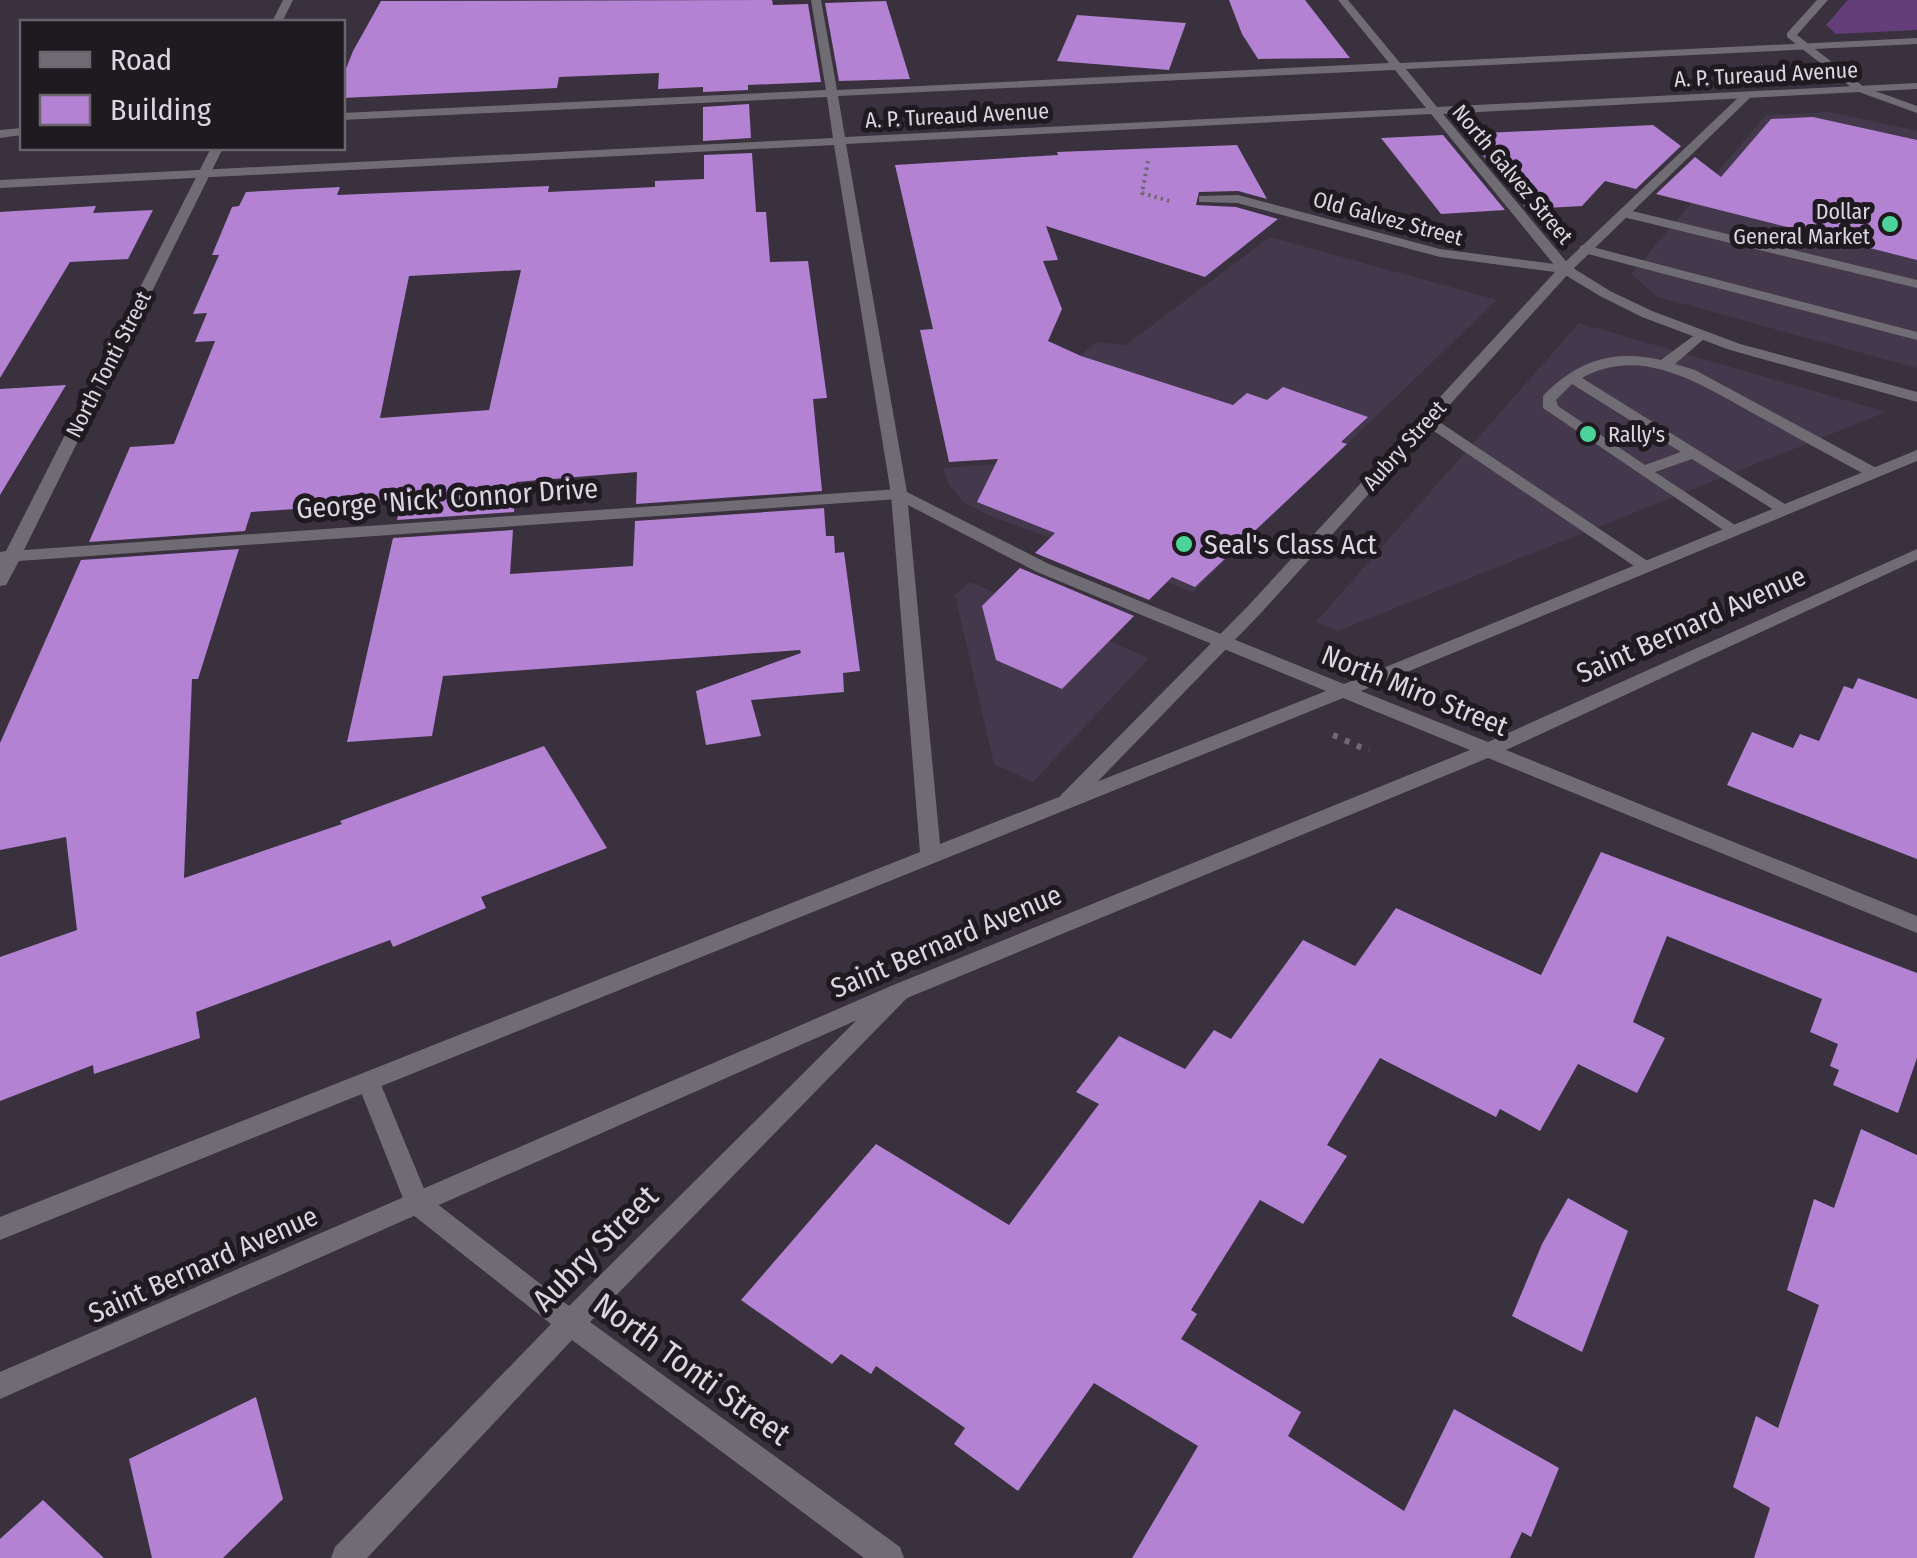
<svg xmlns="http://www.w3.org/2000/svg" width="1917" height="1558" viewBox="0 0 1917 1558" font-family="'Fira Sans Condensed',sans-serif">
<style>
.built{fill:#44394c}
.green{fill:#633e79}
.building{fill:#b382d2;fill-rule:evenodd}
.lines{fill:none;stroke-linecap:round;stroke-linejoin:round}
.path-far1{stroke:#706975;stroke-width:4;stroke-dasharray:2.5 4;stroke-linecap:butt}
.path{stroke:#706975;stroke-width:6;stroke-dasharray:5 8;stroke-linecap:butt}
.service{fill:#706c73;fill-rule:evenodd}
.minor{fill:#706c73;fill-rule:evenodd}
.tertiary{fill:#706c73;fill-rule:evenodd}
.poi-dot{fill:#4cd39a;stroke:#1e1a20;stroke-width:4}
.labels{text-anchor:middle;stroke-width:10;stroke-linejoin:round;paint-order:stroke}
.far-street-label{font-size:22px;fill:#dbd6df;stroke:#1e1a20}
.far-poi-label{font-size:22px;fill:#dbd6df;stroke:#1e1a20;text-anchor:end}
.street-label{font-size:28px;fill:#dbd6df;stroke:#1e1a20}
.poi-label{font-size:28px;fill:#dbd6df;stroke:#1e1a20;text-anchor:start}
.near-street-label{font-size:32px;fill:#dbd6df;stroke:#1e1a20}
</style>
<rect width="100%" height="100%" fill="#39313e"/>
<g class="built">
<path d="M1830,112L1917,131V368L1658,297L1631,274L1766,115Z"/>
<path d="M1270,237L1497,300L1193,592L986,514L963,502L948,483L943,468L1059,460L1048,383L1096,342L1126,345Z"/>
<path d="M1579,323L1886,412L1338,631L1316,622Z"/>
<path d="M970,582L1149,658L1033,782L994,764L955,595Z"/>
</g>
<path class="green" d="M1848,0H1917V30L1836,34L1826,25Z"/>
<g class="building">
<path d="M772,0L773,5L808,4L821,82L748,85V90L703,92V87L658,89L659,73L559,77L557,88L342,98V79L353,51L381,1Z"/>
<path d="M1229,0H1305L1350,58L1258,59L1242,34Z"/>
<path d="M886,1L910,79L839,81L825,3Z"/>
<path d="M1077,15L1186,23L1169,70L1057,61Z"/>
<path d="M749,104L751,138L703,141V107Z"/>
<path d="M1813,117L1917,140V260L1656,194L1695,157L1721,177L1771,119Z"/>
<path d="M1653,125L1681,146L1636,189L1605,181L1582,206L1527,209L1465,134Z"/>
<path d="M1443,135L1505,210L1441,214L1381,138Z"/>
<path d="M1237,145L1267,199L1238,191L1199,192L1196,205L1236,207L1278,219L1205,277L1046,226L1058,260L1043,261L1062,309L1048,341L1081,356L1233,405L1247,393L1267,400L1283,387L1368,417L1341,442L1347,444L1195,587L1172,577L1149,600L1035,553L1055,533L977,502L998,459L949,462L920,330L933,329L895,165L1058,155L1057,152Z"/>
<path d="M752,153L756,212H766L770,262L808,261L827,398L813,399L822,491L636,504L637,472L516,482L514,512L397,520L401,502L251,512L245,531L89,542L130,447L174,444L215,341L195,342L207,313L193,314L219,255H212L232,207L239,206L246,192L340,187L337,195L549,186L548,192L655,187V181L704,179V155ZM521,270L489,410L380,418L409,276Z"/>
<path d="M96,206L93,213L153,210L128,259L70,262L0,378V212Z"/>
<path d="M66,385L0,495V389Z"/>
<path d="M824,508L826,536H834L835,553L844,552L860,671L843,673L844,692L751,700L761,736L706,745L696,691L801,653L800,650L443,676L432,736L347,742L393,538L513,530L510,574L633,566L635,521Z"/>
<path d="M239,549L198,679H192L184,878L342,824L340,821L544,746L607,848L481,897L486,908L393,947L390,940L196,1012L200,1038L94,1074L93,1065L0,1101V957L77,930L66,837L0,850V743L81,560Z"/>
<path d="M1020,568L1134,616L1062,689L996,660L982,606Z"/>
<path d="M1858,678L1917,699V859L1727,785L1752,732L1793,748L1800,734L1819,741L1844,686L1853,689Z"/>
<path d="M1601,852L1917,973V1058L1898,1113L1833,1085L1839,1070L1830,1066L1838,1044L1810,1032L1822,999L1667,936L1633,1022L1665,1038L1637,1093L1578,1064L1540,1131L1500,1109L1496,1117L1380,1058L1327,1145L1347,1156L1303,1224L1260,1200L1191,1310L1197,1314L1181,1339L1301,1412L1288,1436L1404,1511L1454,1409L1559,1468L1531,1537L1522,1532L1510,1558H1132L1198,1446L1094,1383L1018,1491L954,1444L965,1428L876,1366L871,1374L841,1354L832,1364L741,1300L876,1144L1009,1225L1099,1104L1076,1092L1119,1036L1185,1069L1214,1030L1231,1039L1303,940L1355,966L1396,908L1541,975Z"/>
<path d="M1861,1129L1917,1155V1558H1754L1770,1508L1733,1487L1756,1416L1778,1428L1819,1305L1787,1290L1814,1199L1834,1208Z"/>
<path d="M1568,1198L1628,1231L1582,1352L1512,1316L1542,1244Z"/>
<path d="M256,1397L283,1499L223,1558H152L129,1459Z"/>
<path d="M43,1500L104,1558H0V1539Z"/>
</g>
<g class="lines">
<path class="path-far1" d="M1148,161L1142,193L1170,201"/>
<path class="path" d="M1333,735L1369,751"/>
<g class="service">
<path d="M1624,209L1917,280V288L1619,216L1618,213Z"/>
<path d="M1585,245L1917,332V340L1580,252V246Z"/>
<path d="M1700,331L1707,335L1705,338L1675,364L1695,370L1880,470V476H1868C1832,457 1796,437 1760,417C1706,388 1644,343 1582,378L1793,509L1791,513H1779L1692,459L1655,472L1738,527V535L1732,536L1543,408V396C1577,361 1612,349 1661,360ZM1572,384L1681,452L1645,465L1558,406L1556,400Z"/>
<path d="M1427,415L1432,417L1655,566L1652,570H1640L1422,423V417Z"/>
</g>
<g class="minor">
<path d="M283,0H293L282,22H272Z"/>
<path d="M1817,0H1828L1797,35L1864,87L1917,106V113L1856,91L1787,37V33Z"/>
<path d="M1743,93L1753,95L1570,272L1260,614L1075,805H1061L1058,800L1061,795L1248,606L1555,272L1440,257L1237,203L1199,202V196L1238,195L1440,249L1562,265Z"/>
<path d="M211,148H223L24,550L899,489L907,494L899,499L19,561L6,585L0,586V552L6,551Z"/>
<path d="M899,983L907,986L910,992L907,998L590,1322L900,1547L904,1558H864L572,1340L367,1558H331L335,1547L551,1324L408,1211L357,1082L361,1075L369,1072L377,1075L427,1196L569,1306L891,986Z"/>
</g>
<g class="tertiary">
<path d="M811,0H821L837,90L1389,63L1338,0H1348L1400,63L1917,38V44L1406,69L1437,107L1917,83V89L1443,114L1570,266L1610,291L1652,311L1740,344L1917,392V402L1730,350L1642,317L1600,296L1560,272L1431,114L846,144L907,492L1049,564L1344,684L1917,450V461L1361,691L1488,742L1917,549V560L1506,750L1917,916V933L1488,758L907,998L0,1399V1372L891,986L1470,750L1343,698L0,1240V1217L920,852L891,494L834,145L0,188V180L833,138L827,97L342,120V113L826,90ZM1395,70L1426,108L845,137L838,96ZM908,505L1037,572L1326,691L940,844Z"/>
<path d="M22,128V135L0,138V130Z"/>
</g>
</g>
<g class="poi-dot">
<circle cx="1890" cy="224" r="10"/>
<circle cx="1588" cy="434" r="10"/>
<circle cx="1184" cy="544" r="10"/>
</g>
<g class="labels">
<g class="far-street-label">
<text transform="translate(1766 74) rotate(-3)" y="8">A. P. Tureaud Avenue</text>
<text transform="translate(957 115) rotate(-3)" y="8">A. P. Tureaud Avenue</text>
<text transform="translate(1513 174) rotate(50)" y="8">North Galvez Street</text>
<text transform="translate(1388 218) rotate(15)" y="8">Old Galvez Street</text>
<text transform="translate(108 364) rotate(-63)" y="8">North Tonti Street</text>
<text transform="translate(1404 445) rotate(-48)" y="8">Aubry Street</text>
</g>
<g class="far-poi-label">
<text x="1870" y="219">Dollar<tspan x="1870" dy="25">General Market</tspan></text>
<text x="1608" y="442" text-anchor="start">Rally's</text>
</g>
<g class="street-label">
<text transform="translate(447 498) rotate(-4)" y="10">George 'Nick' Connor Drive</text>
<text transform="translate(1691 624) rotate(-24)" y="10">Saint Bernard Avenue</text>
<text transform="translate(1415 690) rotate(22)" y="10">North Miro Street</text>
<text transform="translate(946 941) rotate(-23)" y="10">Saint Bernard Avenue</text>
<text transform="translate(203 1264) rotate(-24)" y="10">Saint Bernard Avenue</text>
</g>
<g class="poi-label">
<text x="1204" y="554">Seal's Class Act</text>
</g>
<g class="near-street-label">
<text transform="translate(595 1248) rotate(-45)" y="11">Aubry Street</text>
<text transform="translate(692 1369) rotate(36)" y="11">North Tonti Street</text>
</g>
</g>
<rect x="20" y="20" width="325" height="130" fill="#1e1a20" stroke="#6a656c" stroke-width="2.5"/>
<rect x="40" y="52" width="50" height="15" fill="#706c73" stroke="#6a656c" stroke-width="2.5"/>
<text x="110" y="70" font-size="30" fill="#dbd6df">Road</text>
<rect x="40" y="95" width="50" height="30" fill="#b382d2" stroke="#6a656c" stroke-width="2.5"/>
<text x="110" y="120" font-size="30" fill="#dbd6df">Building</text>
</svg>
